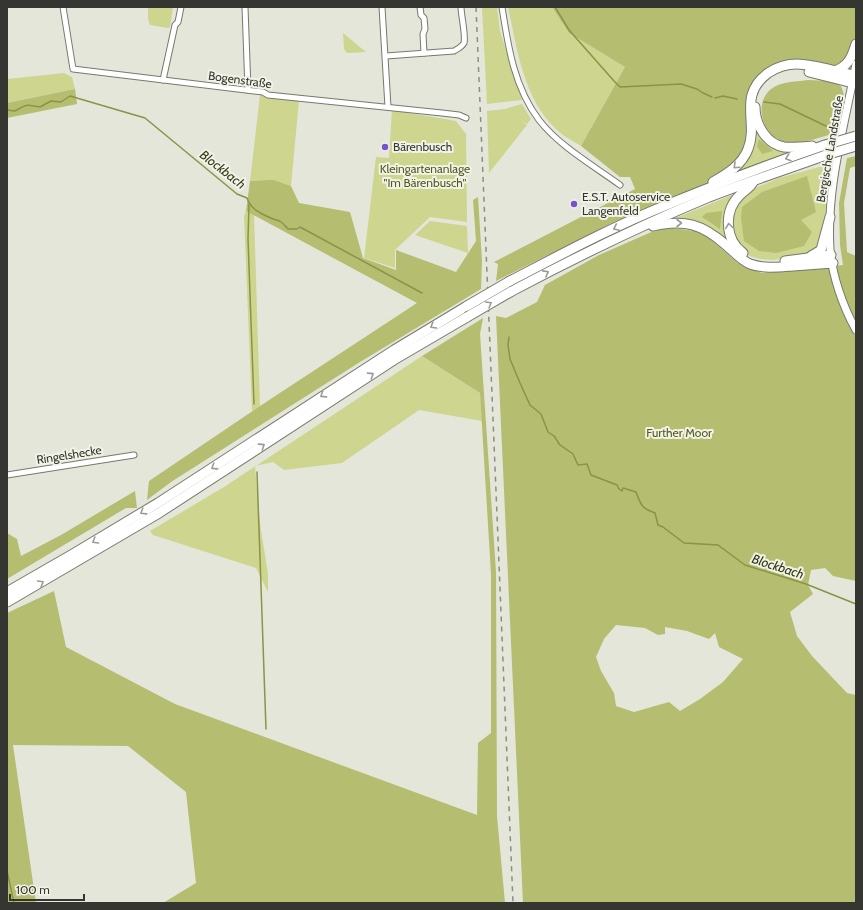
<svg xmlns="http://www.w3.org/2000/svg" width="863" height="910" viewBox="0 0 863 910" font-family="Cabin,sans-serif">
<style>
.green{fill:#cdd58f}
.forest{fill:#b5bd71;fill-rule:evenodd}
.lines{fill:none;stroke-linecap:round;stroke-linejoin:round}
.stream{stroke:#8b9347;stroke-width:1.5}
.street-casing{stroke:#77796d;stroke-width:7}
.secondary-casing{stroke:#77796d;stroke-width:9}
.highway-casing{stroke:#77796d;stroke-width:11}
.street{stroke:#fff;stroke-width:5}
.secondary{stroke:#fff;stroke-width:7}
.highway{stroke:#fff;stroke-width:9}
.rail{stroke:#8c8d84;stroke-width:1.5;stroke-dasharray:5 5;stroke-linecap:butt}
.highway-bridge-casing{stroke:#77796d;stroke-width:11;stroke-linecap:butt}
.highway-bridge{stroke:#fff;stroke-width:9}
.oneway{stroke:#9a9a98}
.poi-dot{fill:#7953cd;stroke:#f1f3e6;stroke-width:1.5}
.labels{text-anchor:middle;stroke-width:4;stroke-linejoin:round;paint-order:stroke}
.street-label{font-size:12px;fill:#353631;stroke:#f1f3e6}
.poi-label{font-size:12px;fill:#353631;stroke:#f1f3e6;text-anchor:start}
.park-label{font-size:12px;fill:#555a22;stroke:#f1f3e6}
.water-label{font-size:13px;font-style:italic;fill:#353817;stroke:#f1f3e6}
</style>
<rect width="100%" height="100%" fill="#e4e6d9"/>
<g class="green">
<path d="M148,7H173L170,27L168,28L150,25L148,19Z"/>
<path d="M482,7H497L500,31L522,100L487,104Z"/>
<path d="M508,7H552L569,33L625,67L581,146C573,141 563,136 556,129C523,98 517,48 508,7Z"/>
<path d="M343,33L366,52L347,53L344,49Z"/>
<path d="M64,73L72,77L75,89L7,103V79Z"/>
<path d="M260,95L299,100L291,186L274,180L250,181Z"/>
<path d="M522,104L531,119L527,124L520,119L527,125L489,173L487,111L505,109Z"/>
<path d="M392,110L456,121L466,134L467,222L430,217L395,250V268L364,258L376,157L389,158Z"/>
<path d="M753,121C762,140 765,145 785,151L784,154L738,171L749,155Z"/>
<path d="M830,164L824,228L817,249L811,254L797,257L772,260L760,259L750,256L741,249L734,241L731,216L735,206L748,191L779,178Z"/>
<path d="M737,193L727,209L731,247L687,220L673,219Z"/>
<path d="M246,211L254,215L260,406L252,411L244,216Z"/>
<path d="M430,221L467,226L468,253L415,235Z"/>
<path d="M422,356L480,393L482,421L419,410L342,463L284,470L273,462L255,466L260,524L268,574V592L256,568L153,535L150,531L224,487Z"/>
</g>
<g class="forest">
<path d="M552,7H856V77L801,63L758,80L745,150L722,176L608,225L496,281L498,264L494,262L635,189L630,177H620L581,146L625,67L569,33Z"/>
<path d="M808,80L829,81L841,86L844,95L835,133C821,137 798,146 784,142C764,137 754,107 768,92C778,81 794,82 808,80Z"/>
<path d="M75,89L77,104L7,118V103Z"/>
<path d="M759,139L773,151L762,154L757,146Z"/>
<path d="M856,156V166L850,168L844,203L847,252L856,256V581L833,576L825,568L811,570L808,585L813,594L790,612L797,636L812,656L847,693L856,695V903H523L496,316L506,318L537,302L545,285L599,255L656,230L673,228L702,232L738,263L762,273L843,265L840,245L839,203L847,158ZM616,625L645,628L658,635L665,634V627L687,631L709,639L715,633L719,647L743,659L723,682L700,699L680,711L669,702L634,712L616,706L614,693L601,671L596,657L604,639Z"/>
<path d="M807,176L816,212L801,220L812,232L804,246L776,253L759,251L744,241L741,218L742,207L762,192Z"/>
<path d="M268,180H274L291,186L299,203L350,212L363,258L396,270V250L456,272L476,241L473,200L478,197L482,261L481,289L360,362L171,482L147,500L149,481L260,406L417,303L246,211L250,181Z"/>
<path d="M722,211L720,229L702,217L706,213Z"/>
<path d="M483,318L480,334L496,572L497,816L505,903H163L196,883L186,792L128,746L13,745L36,903H7V613L54,591L66,647L175,704L477,815L478,743L491,733V574L480,393L422,356Z"/>
<path d="M135,491L137,508H126L7,579V533L17,539L21,556L61,535Z"/>
</g>
<g class="lines">
<g class="stream">
<path d="M555,7L569,30L614,81L620,87L681,84L697,89L703,93L712,97"/>
<path d="M715,98L723,96L737,99"/>
<path d="M764,102L780,104L828,127H832L837,119L839,106"/>
<path d="M7,110L15,111C27,104 26,104 40,107L51,101L61,102L70,96L145,118L237,194L247,198C251,210 262,214 273,219C276,220 279,220 281,222C284,224 286,227 288,229H297L300,227L422,293"/>
<path d="M249,204L248,239L254,404"/>
<path d="M509,337L508,345L510,359L520,383L530,405L541,414L548,432L554,436L560,445L573,454L578,465L587,464L591,475L617,485L619,489L622,491L623,488L636,492C641,505 641,508 655,513L658,525L663,527L684,543L718,545L745,565L806,584L856,604"/>
<path d="M257,472L266,729"/>
<path d="M7,871L14,903"/>
</g>
<g class="street-casing">
<g id="street">
<path d="M63,7L73,69L263,92L268,95L442,113L459,115L466,118"/>
<path d="M245,7L248,90"/>
<path d="M382,7L388,107"/>
<path d="M420,7L421,15L424,18L425,29L423,34L424,53"/>
<path d="M502,7C508,46 514,87 539,120C559,146 594,166 620,185"/>
<path d="M386,56L454,51C457,49 462,47 464,43C466,36 461,15 461,7"/>
<path d="M163,80L175,25L178,22L181,7"/>
<path d="M7,475L134,455"/>
</g>
</g>
<g class="secondary-casing">
<path id="secondary" d="M856,64C845,124 826,188 830,249C832,275 843,307 856,330"/>
</g>
<g class="highway-casing">
<g id="highway">
<path d="M834,71C848,67 852,57 856,44"/>
<path d="M809,72L853,83"/>
<path d="M755,107C755,124 766,144 784,147C793,148 802,147 812,146"/>
<path d="M713,182C727,174 742,165 748,149C759,122 737,96 768,73C777,67 787,64 797,64C813,64 837,72 854,75"/>
<path d="M653,226C685,219 702,224 726,245C734,252 741,260 750,264C764,269 779,267 793,266C806,265 819,264 833,263"/>
<path d="M743,253C724,239 724,210 740,195C745,190 750,188 753,182"/>
<path d="M811,256L821,250L830,217"/>
<path d="M785,261L831,255"/>
<path d="M510,281C562,254 614,226 669,204C720,183 772,163 825,145"/>
<path d="M512,291C576,257 642,225 709,197C748,182 787,169 826,155"/>
<path d="M7,592L73,554L158,503L394,350L467,306"/>
<path d="M7,602L159,513L397,358L467,317"/>
</g>
</g>
<use href="#street" class="street"/>
<use href="#secondary" class="secondary"/>
<use href="#highway" class="highway"/>
<path class="rail" d="M476,7L513,903"/>
<g class="highway-bridge-casing">
<g id="highway-bridge">
<path d="M825,145L856,136"/>
<path d="M826,155L856,146"/>
<path d="M467,306L510,281"/>
<path d="M467,317L512,291"/>
</g>
</g>
<use href="#highway-bridge" class="highway-bridge"/>
</g>
<defs><path id="oneway-chevron" d="M-2-3.5L2.5 0L-2 3.5" fill="none" stroke-width="1.6" stroke-linecap="round" stroke-linejoin="round"/></defs>
<g class="oneway">
<use href="#oneway-chevron" transform="translate(788 158) rotate(161)"/>
<use href="#oneway-chevron" transform="translate(736 166) rotate(137)"/>
<use href="#oneway-chevron" transform="translate(679 223)"/>
<use href="#oneway-chevron" transform="translate(729 226) rotate(-97)"/>
<use href="#oneway-chevron" transform="translate(616 228) rotate(155)"/>
<use href="#oneway-chevron" transform="translate(546 273) rotate(-28)"/>
<use href="#oneway-chevron" transform="translate(489 304) rotate(-30)"/>
<use href="#oneway-chevron" transform="translate(433 326) rotate(149)"/>
<use href="#oneway-chevron" transform="translate(371 375) rotate(-33)"/>
<use href="#oneway-chevron" transform="translate(323 395) rotate(147)"/>
<use href="#oneway-chevron" transform="translate(262 446) rotate(-33)"/>
<use href="#oneway-chevron" transform="translate(214 467) rotate(147)"/>
<use href="#oneway-chevron" transform="translate(143 512) rotate(148)"/>
<use href="#oneway-chevron" transform="translate(95 541) rotate(149)"/>
<use href="#oneway-chevron" transform="translate(41 583) rotate(-30)"/>
</g>
<g class="poi-dot">
<circle cx="385" cy="147" r="4"/>
<circle cx="574" cy="204" r="4"/>
</g>
<g class="labels">
<g class="street-label">
<text transform="translate(240 80) rotate(8)" y="4">Bogenstraße</text>
<text transform="translate(830 149) rotate(-80)" y="4">Bergische Landstraße</text>
<text transform="translate(69 455) rotate(-9)" y="4">Ringelshecke</text>
</g>
<g class="poi-label">
<text x="393" y="151">Bärenbusch</text>
<text x="582" y="201">E.S.T. Autoservice<tspan x="582" dy="14">Langenfeld</tspan></text>
</g>
<g class="park-label">
<text x="425" y="173">Kleingartenanlage<tspan x="425" dy="14">"Im Bärenbusch"</tspan></text>
<text x="679" y="437">Further Moor</text>
</g>
<g class="water-label">
<text transform="translate(223 169) rotate(38)" y="5">Blockbach</text>
<text transform="translate(778 566) rotate(18)" y="5">Blockbach</text>
</g>
</g>
<rect width="863" height="910" fill="none" stroke="#353631" stroke-width="16"/>
<path d="M10 894v6h74v-6" fill="none" stroke="#353631" stroke-width="2"/>
<text x="16" y="894" font-size="12" fill="#353631" stroke="#f1f3e6" stroke-width="3" paint-order="stroke">100 m</text>
</svg>
